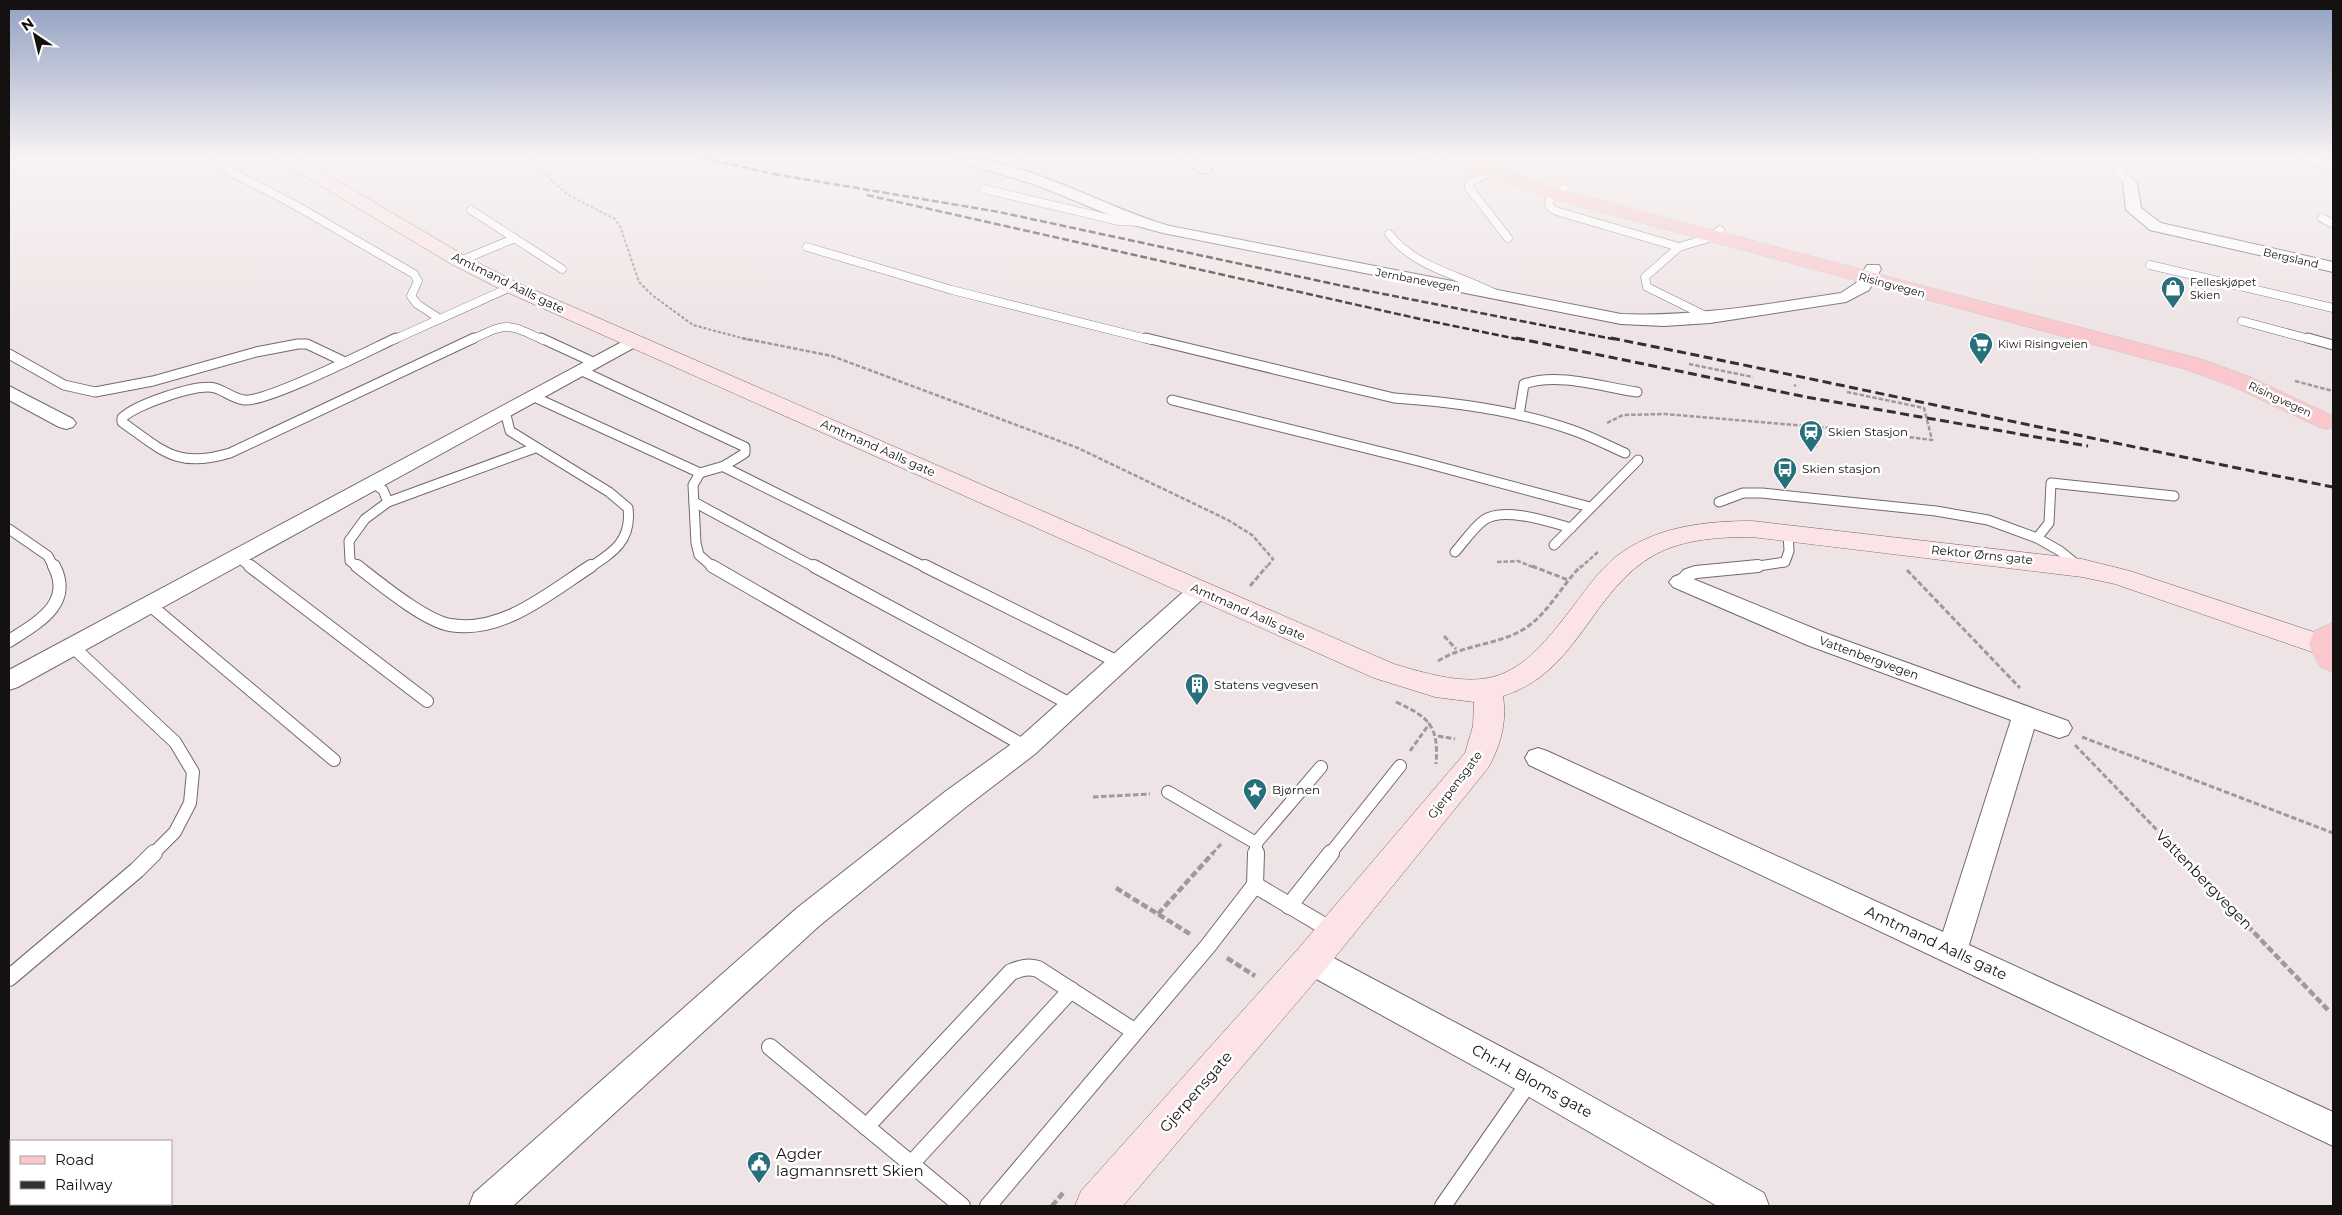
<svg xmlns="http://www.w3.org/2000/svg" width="2342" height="1215" viewBox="0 0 2342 1215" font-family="Montserrat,sans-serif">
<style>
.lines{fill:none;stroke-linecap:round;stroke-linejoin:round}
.lane-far3-casing{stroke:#736a6a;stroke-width:9}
.lane-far2-casing{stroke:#736a6a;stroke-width:11}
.lane-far1-casing{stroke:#736a6a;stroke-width:14}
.lane-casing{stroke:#736a6a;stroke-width:18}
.street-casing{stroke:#736a6a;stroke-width:2}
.secondary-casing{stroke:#736a6a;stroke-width:1}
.primary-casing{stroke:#c7c6c6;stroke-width:1}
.path-far3{stroke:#a19899;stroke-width:2;stroke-dasharray:3 2;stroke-linecap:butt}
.path-far2{stroke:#a19899;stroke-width:2.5;stroke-dasharray:4.5 2;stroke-linecap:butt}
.path-far1{stroke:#a19899;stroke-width:3;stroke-dasharray:5.5 2.5;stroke-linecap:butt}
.path{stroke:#a19899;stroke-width:4.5;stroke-dasharray:7 3;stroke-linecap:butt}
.lane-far3{stroke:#fff;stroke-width:8}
.lane-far2{stroke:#fff;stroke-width:9}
.lane-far1{stroke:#fff;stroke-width:12}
.lane{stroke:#fff;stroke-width:16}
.street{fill:#fff;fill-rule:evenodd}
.secondary{fill:#fce3e6;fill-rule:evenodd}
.primary{fill:#f9c7cc;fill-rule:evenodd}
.rail-far1{stroke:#353030;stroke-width:2.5;stroke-dasharray:7 3;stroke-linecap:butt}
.rail{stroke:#353030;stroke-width:3;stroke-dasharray:9 4.5;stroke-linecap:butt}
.labels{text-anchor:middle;stroke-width:5;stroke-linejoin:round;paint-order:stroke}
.far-street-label{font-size:11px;fill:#151111;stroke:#fff}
.far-poi-label{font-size:11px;fill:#151111;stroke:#fff;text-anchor:start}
.street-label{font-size:12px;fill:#151111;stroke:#fff}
.poi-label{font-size:12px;fill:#151111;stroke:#fff;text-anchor:start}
.near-street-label{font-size:15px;fill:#151111;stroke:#fff}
.near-poi-label{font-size:15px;fill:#151111;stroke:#fff;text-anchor:start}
</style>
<rect width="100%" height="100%" fill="#efe4e5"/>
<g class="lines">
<g class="lane-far3-casing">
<g id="lane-far3">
<path d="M137,158L147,160L167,158"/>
<path d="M204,158L295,205L414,274L418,281L411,296L417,304L440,319"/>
<path d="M2102,158L2110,161L2130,183"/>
<path d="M1500,168L1469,183V188L1508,238"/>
<path d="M1564,188L1550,199L1549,206L1556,211L1679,247L1712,237L1720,230"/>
<path d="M984,189L1119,221L1141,222"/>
<path d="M471,210L562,269"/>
<path d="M2322,218L2333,224"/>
<path d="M1389,234C1416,268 1457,274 1494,293"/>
<path d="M807,247L952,290L1151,340"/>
<path d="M1679,247L1645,277L1647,287L1710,318"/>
<path d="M460,261L513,239"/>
<path d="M2150,265L2333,308"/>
<path d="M2242,321L2313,340"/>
<path d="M393,340L511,287"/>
<path d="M471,340C508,322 506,323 543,340"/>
</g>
</g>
<g class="lane-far2-casing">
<g id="lane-far2">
<path d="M396,338C370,350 266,403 244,400C234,399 225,391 215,388C197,383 135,405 122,418V422C163,451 177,469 230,453L474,338"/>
<path d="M541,338L593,362"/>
<path d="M1146,338L1394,398C1453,402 1516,410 1572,430C1590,436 1607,445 1625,453"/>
<path d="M2308,338L2333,345"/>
<path d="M9,354L64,385L95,392L153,381L256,352L298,344H307L345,362"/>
<path d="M532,396L700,473L724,466L745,453V447L580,370"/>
<path d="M1172,400L1418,461L1590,507"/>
<path d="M505,411L510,431L609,492L628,508C632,540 614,552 589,568"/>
<path d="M1519,415L1524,384C1558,372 1602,387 1637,392"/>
<path d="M724,467L927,568"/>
<path d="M700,473L693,485L696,543L699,555L714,568"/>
<path d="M388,502L535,448"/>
<path d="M694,502L816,568"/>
<path d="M1719,502L1743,493H1762L1936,511L1988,520L2037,538L2060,551L2081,568"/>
<path d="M9,529L48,556L54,568"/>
<path d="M2037,538L2049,523L2051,483L2174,496"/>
<path d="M1554,545L1638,460"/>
<path d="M1455,552C1464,542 1473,528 1484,520C1503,506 1550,522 1571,528"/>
<path d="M238,557L252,568"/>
<path d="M359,568L350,561L349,541L365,519L388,502L383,490L373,483"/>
<path d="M1745,568L1785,562L1789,551L1788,533"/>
</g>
</g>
<g class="lane-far1-casing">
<g id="lane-far1">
<path d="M250,566L427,701"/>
<path d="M357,566C379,583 425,621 450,625C503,634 550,592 591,566"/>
<path d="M712,566L1026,747"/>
<path d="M814,566L1072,705"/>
<path d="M925,566L1118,662"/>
<path d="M2080,566L2082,568"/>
<path d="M1681,582L1687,575L1696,572L1758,566"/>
<path d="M150,605L334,760"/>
<path d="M9,641C37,623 74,604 54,566"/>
<path d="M73,647L175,742L193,772L190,803L175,832L153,854"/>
<path d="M1168,792L1256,843V854"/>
<path d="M1256,843L1321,767"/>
<path d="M1330,854L1400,766"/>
</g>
</g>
<g class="lane-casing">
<g id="lane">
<path d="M1255,885L1331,930"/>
<path d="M1289,906L1331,853"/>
<path d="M9,978L137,870L154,853"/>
<path d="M770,1047L962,1206"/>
<path d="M866,1127L1011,972C1021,968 1028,966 1038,969L1134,1031"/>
<path d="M911,1164L1071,990"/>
<path d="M988,1206L1208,946L1255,885L1256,853"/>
<path d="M1443,1206L1530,1081"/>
</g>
</g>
<g class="street-casing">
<g id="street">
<path d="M956,158C1025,158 1103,207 1170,226L1621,314C1696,317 1767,304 1841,293L1856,283L1867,265H1879L1881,269L1869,290L1846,302L1710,323L1664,326L1621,324L1163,233L1137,226L1036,185L958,161Z"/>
<path d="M1180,158H1197L1212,170L1205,174L1200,173Z"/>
<path d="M2297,158H2320L2333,162V170L2299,161Z"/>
<path d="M2130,179L2137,183L2141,208L2161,223L2333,262V272L2150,230L2126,210L2123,183Z"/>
<path d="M631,337L637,338L640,342L637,346L18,687L9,690V670Z"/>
<path d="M9,386L73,419L76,423L73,427L66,429L59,427L9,400Z"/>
<path d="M1681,574L1825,633L2068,721L2072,728L2068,735L2059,738L2034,729L1969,945L2333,1112V1146L1529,765L1525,758L1529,751L1538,748L1547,751L1943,932L2011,720L1807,645L1673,587L1669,582L1673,577Z"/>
<path d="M1199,582L1207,585L1211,590L1207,595L1035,754L966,807L819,926L513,1206H469L474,1193L797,908L946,791L1017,740L1191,585Z"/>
<path d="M1311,946L1543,1069L1764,1193L1769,1206H1717L1519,1091L1300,970L1295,960L1300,950Z"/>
</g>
</g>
<g class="secondary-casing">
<path id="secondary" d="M279,158H299L467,257L518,283L1394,664C1491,694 1515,684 1575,604C1589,585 1604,564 1624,551C1661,526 1708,521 1752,521L2082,559L2130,571L2332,638L2333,650L2322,655L2312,652L2115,584L2082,577L1752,537C1719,537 1685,539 1656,554C1591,589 1579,673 1503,696C1507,722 1501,745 1488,768L1324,971L1123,1206H1075L1081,1191L1298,949L1465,753L1473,726L1474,702L1435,697L1374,678L504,291L453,265L281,162Z"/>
</g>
<g class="primary-casing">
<g id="primary">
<path d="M1445,158H1469L1561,190L2204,360L2250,377L2333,416V427L2327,429L2319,427L2234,387L2188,370L1549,198L1447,162Z"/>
<path d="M2333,623V672L2320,667L2309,645L2314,631Z"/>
</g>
</g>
<g class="path-far3">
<path d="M528,158L568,195L615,219L620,226L639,282L652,295L693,325L749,340"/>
<path d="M1421,158L1432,162"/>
</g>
<g class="path-far2">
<path d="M742,338L832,356L1078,448L1228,520L1252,535L1273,559L1266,568"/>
<path d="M1689,364L1753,377"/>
<path d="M2295,381L2333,391"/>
<path d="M1794,385L1796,386"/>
<path d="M1607,423L1623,415L1665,414L1842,429L1932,440L1924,408L1847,392"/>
<path d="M1812,437L1816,448"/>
<path d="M1497,562L1518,561L1535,568"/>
<path d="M1580,568L1599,551"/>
</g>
<g class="path-far1">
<path d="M1532,566L1568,580"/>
<path d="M1907,570L2020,688"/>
<path d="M1250,586L1267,566"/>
<path d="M1444,636L1456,649"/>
<path d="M1438,661C1465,644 1498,645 1524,629C1548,614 1561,586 1581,566"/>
<path d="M1396,702C1429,717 1439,726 1436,764"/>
<path d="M1438,736L1455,739"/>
<path d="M2082,737L2333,833"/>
<path d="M2075,745L2180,854"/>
<path d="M1410,751L1430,723"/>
<path d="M1093,797L1150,794"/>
<path d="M1212,854L1221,844"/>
</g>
<g class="path">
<path d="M2178,853L2328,1010"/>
<path d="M1116,888L1190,934"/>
<path d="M1158,914L1213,853"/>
<path d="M1227,958L1255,976"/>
<path d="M1052,1206L1063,1193"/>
</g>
<use href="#lane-far3" class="lane-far3"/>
<use href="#lane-far2" class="lane-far2"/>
<use href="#lane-far1" class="lane-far1"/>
<use href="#lane" class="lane"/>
<use href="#street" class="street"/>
<use href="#secondary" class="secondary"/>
<use href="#primary" class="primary"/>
<g class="rail-far1">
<path d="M703,158L779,175"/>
<path d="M774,174L999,212L1343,286L1618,340"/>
<path d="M867,195L1420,319L1522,340"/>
</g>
<g class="rail">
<path d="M1516,338L1806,397L2088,446"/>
<path d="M1611,338C1852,386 2092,440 2333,487"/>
</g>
</g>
<linearGradient id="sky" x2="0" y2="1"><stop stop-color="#91a0c1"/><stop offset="0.48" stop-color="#f8f3f3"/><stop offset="1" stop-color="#f8f3f3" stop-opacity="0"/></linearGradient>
<rect width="2342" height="328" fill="url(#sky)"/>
<defs>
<g id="shop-pin" transform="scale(1.25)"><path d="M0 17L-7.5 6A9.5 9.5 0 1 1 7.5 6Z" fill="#286f7c" stroke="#fff"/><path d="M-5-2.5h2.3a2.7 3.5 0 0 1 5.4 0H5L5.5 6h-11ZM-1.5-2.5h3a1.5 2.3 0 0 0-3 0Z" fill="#fff"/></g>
<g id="supermarket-pin" transform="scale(1.25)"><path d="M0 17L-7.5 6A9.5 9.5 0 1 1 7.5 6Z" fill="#286f7c" stroke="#fff"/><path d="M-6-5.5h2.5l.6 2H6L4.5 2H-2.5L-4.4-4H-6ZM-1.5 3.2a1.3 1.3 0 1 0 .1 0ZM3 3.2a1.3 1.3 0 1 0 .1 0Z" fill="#fff"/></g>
<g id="station-pin" transform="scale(1.25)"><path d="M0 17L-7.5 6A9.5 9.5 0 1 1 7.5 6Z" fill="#286f7c" stroke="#fff"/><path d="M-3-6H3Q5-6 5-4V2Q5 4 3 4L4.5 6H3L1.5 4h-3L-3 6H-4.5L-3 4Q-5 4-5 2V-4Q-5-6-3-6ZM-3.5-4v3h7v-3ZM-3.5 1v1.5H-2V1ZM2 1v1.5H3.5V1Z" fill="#fff"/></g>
<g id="bus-pin" transform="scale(1.25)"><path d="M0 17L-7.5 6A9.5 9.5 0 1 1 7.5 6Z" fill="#286f7c" stroke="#fff"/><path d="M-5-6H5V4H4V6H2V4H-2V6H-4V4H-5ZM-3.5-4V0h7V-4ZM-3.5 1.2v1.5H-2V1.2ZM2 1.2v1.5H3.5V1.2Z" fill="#fff"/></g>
<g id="building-pin" transform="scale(1.25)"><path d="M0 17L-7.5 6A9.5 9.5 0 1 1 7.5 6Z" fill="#286f7c" stroke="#fff"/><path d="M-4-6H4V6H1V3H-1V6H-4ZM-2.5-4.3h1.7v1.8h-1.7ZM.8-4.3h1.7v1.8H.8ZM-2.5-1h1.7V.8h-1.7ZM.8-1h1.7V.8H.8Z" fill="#fff"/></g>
<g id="sight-pin" transform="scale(1.25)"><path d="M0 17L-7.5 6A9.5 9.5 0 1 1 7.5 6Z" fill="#286f7c" stroke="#fff"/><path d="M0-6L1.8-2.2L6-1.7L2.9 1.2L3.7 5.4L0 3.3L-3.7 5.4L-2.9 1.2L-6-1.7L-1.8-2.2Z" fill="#fff"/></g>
<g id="civic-pin" transform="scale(1.25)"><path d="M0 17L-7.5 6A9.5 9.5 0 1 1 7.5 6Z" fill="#286f7c" stroke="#fff"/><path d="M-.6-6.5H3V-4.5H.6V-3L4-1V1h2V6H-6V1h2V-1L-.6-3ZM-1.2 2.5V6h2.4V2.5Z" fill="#fff"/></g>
</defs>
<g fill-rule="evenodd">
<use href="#shop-pin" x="2173" y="288"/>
<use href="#supermarket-pin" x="1981" y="344"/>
<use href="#station-pin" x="1811" y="432"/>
<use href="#bus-pin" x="1785" y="469"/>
<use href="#building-pin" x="1197" y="685"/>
<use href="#sight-pin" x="1255" y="790"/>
<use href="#civic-pin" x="759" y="1163"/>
</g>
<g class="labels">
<g class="far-street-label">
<text transform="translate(2291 258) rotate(13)" y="4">Bergsland</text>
<text transform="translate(1418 280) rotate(11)" y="4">Jernbanevegen</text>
<text transform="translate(1892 285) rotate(15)" y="4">Risingvegen</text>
<text transform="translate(2280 399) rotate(25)" y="4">Risingvegen</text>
</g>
<g class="far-poi-label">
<text x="2190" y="286">Felleskjøpet<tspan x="2190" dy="13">Skien</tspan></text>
<text x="1998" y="348">Kiwi Risingveien</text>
</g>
<g class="street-label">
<text transform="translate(508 283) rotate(26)" y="4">Amtmand Aalls gate</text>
<text transform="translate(878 448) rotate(24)" y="4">Amtmand Aalls gate</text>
<text transform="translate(1982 555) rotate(6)" y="4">Rektor Ørns gate</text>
<text transform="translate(1248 612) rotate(24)" y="4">Amtmand Aalls gate</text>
<text transform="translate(1869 658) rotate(20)" y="4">Vattenbergvegen</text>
<text transform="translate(1455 785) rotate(-53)" y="4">Gjerpensgate</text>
</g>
<g class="poi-label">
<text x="1828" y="436">Skien Stasjon</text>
<text x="1802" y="473">Skien stasjon</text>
<text x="1214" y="689">Statens vegvesen</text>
<text x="1272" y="794">Bjørnen</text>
</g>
<g class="near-street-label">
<text transform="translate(2204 880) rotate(46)" y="5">Vattenbergvegen</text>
<text transform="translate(1936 943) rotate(25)" y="5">Amtmand Aalls gate</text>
<text transform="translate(1532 1081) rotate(29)" y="5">Chr.H. Bloms gate</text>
<text transform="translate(1196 1092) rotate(-49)" y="5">Gjerpensgate</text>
</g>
<g class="near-poi-label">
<text x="776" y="1159">Agder<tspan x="776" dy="17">lagmannsrett Skien</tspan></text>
</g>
</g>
<rect width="2342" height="1215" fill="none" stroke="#151111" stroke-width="20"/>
<rect x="10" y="1140" width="162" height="65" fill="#ffffff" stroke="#a1a0a0"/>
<rect x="20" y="1156" width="25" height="8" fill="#f9c7cc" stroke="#a1a0a0"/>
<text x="55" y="1165" font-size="15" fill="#151111">Road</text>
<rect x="20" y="1181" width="25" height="8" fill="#353030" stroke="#a1a0a0"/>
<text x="55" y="1190" font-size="15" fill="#151111">Railway</text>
<g transform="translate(35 35) rotate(325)" stroke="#ffffff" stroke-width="4" paint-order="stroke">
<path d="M0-4L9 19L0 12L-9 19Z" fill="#151111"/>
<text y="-8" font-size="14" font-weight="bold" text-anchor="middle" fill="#151111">N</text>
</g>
</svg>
